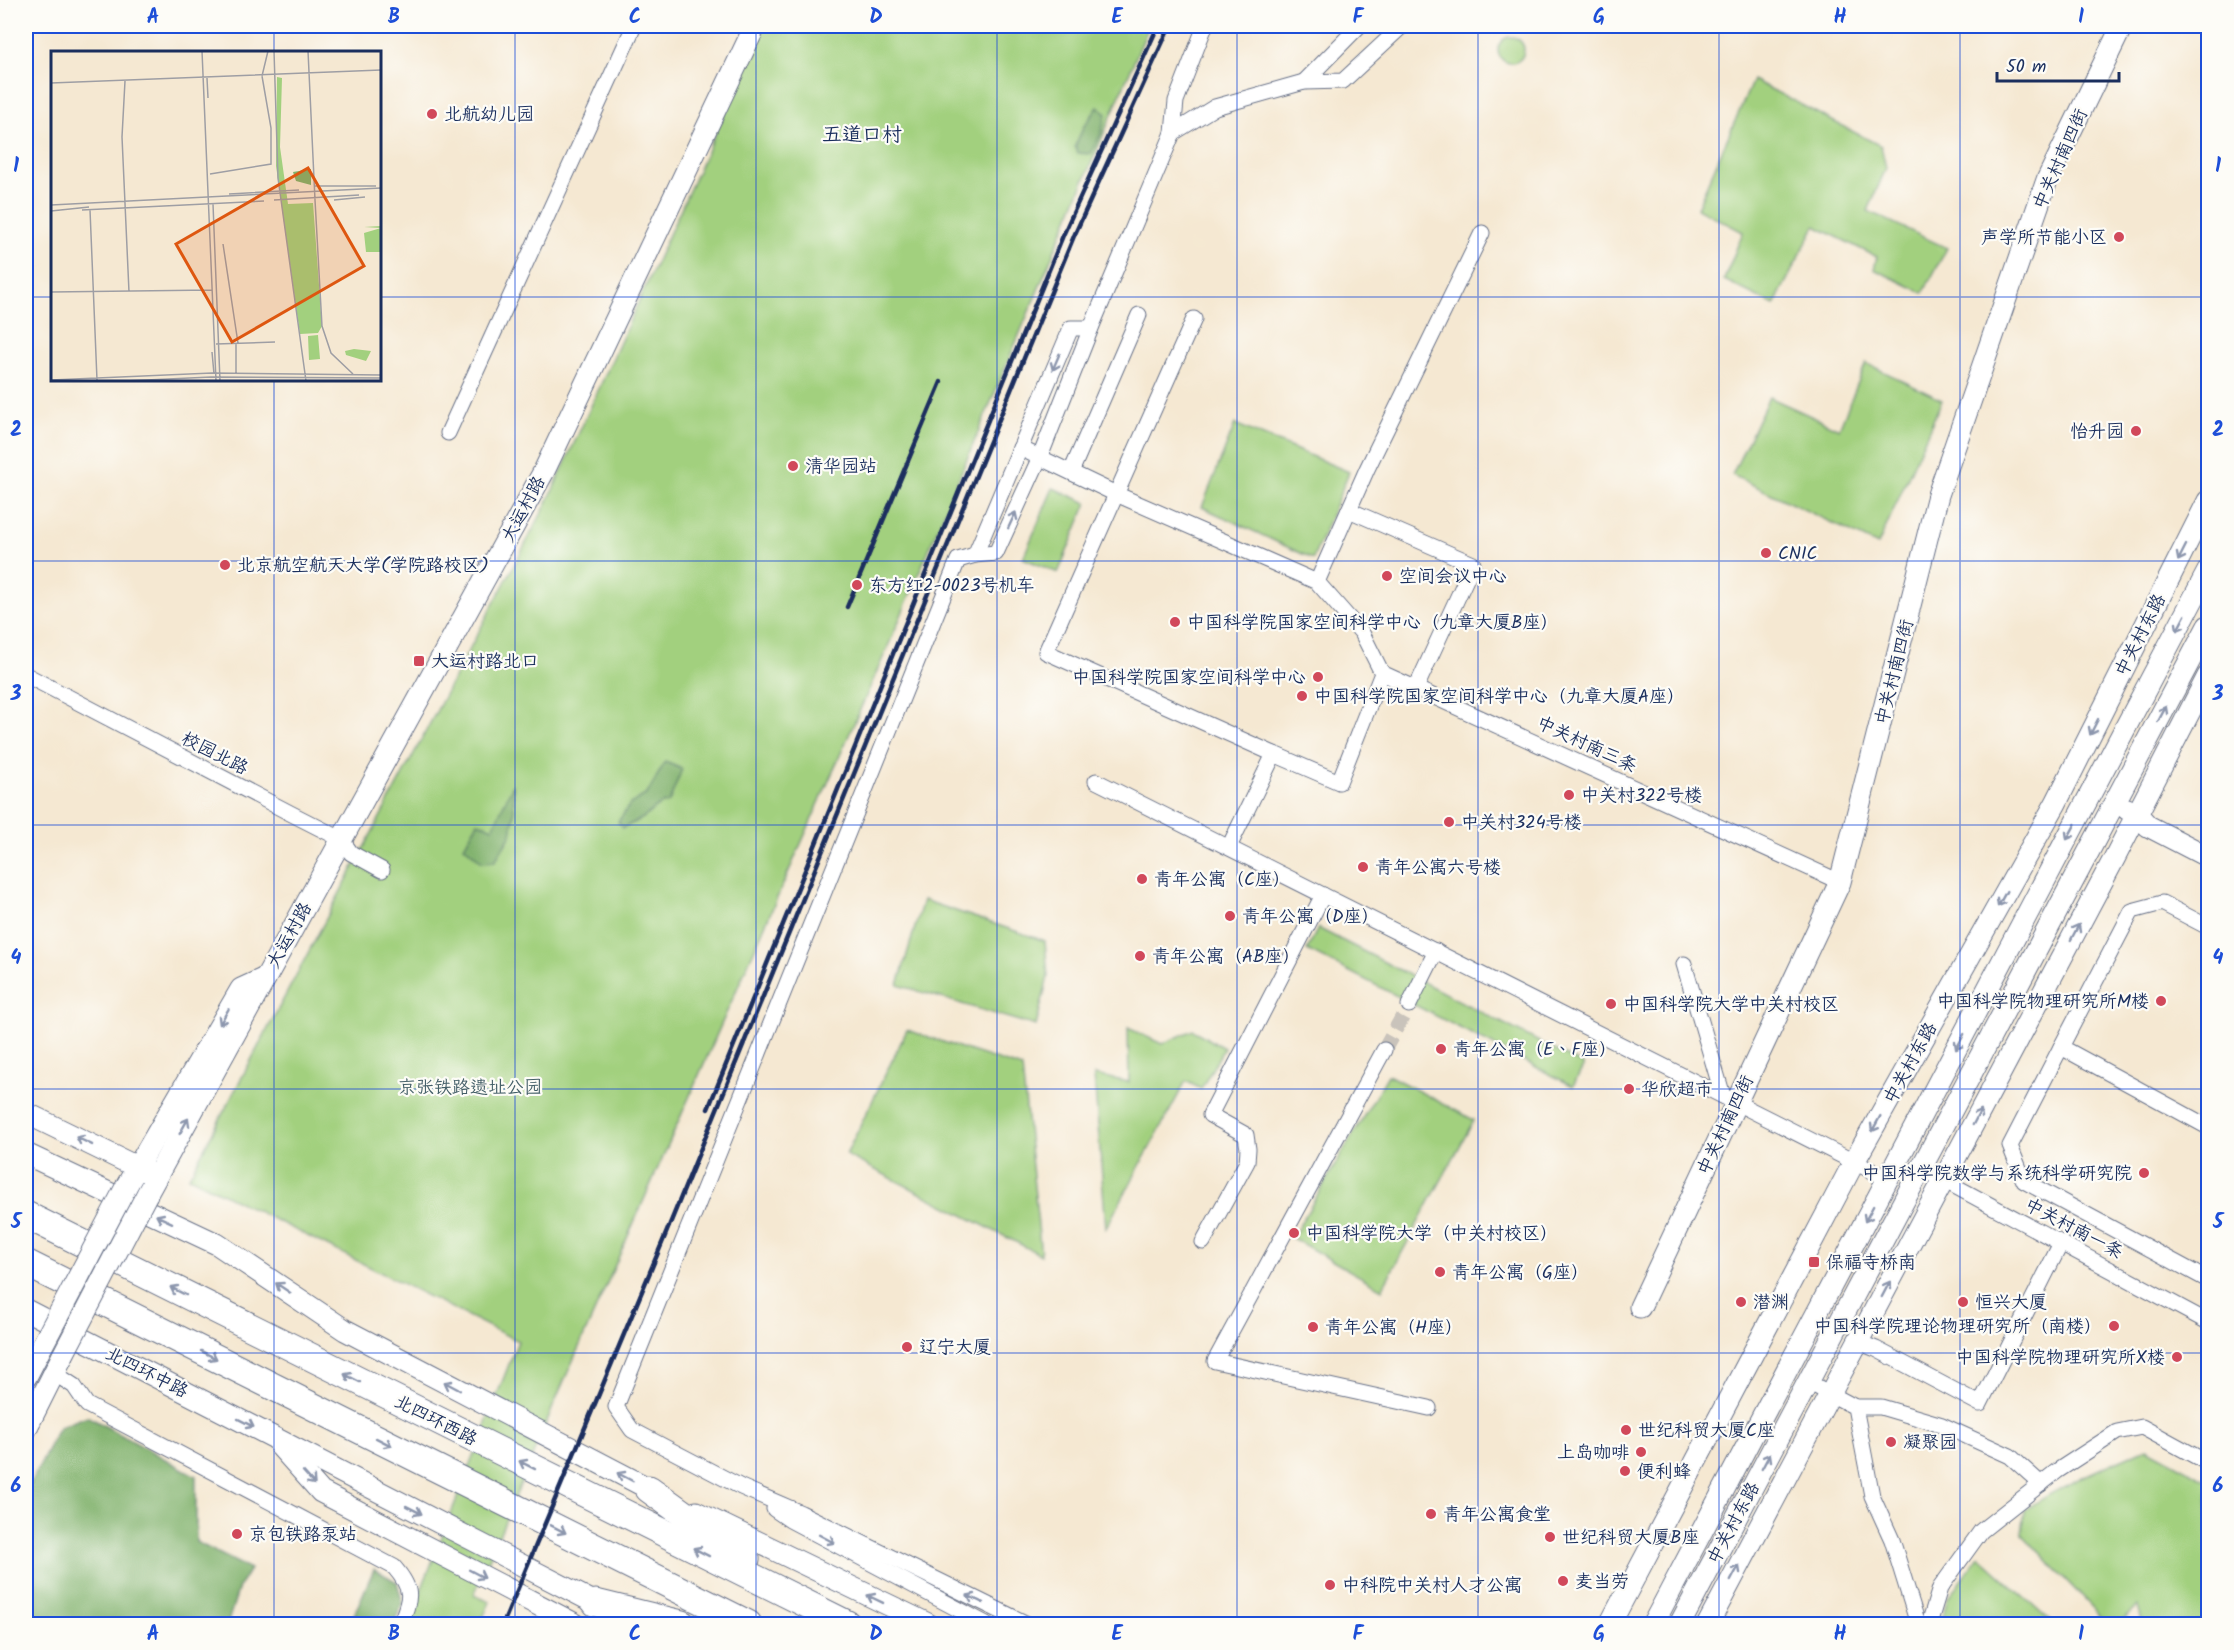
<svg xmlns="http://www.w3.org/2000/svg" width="2234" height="1650" viewBox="0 0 2234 1650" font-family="Kalam,'LXGW WenKai TC',sans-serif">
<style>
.green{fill:#a2d07e;stroke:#5e806e;stroke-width:1.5}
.forest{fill:#81b26d;stroke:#4e7066;stroke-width:1.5}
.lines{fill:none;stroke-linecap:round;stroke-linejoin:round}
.street-tunnel{stroke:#c9c3bb;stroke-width:15;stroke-dasharray:15 8;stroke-linecap:butt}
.street-casing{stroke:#677087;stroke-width:17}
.secondary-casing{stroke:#677087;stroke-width:23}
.highway-casing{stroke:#677087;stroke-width:29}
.street{stroke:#fff;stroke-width:15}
.secondary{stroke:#fff;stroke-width:21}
.highway{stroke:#fff;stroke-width:27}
.rail{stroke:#1b2f5e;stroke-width:4.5}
.secondary-bridge-casing{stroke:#677087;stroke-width:23;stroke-linecap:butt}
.secondary-bridge{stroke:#fff;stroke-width:21}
.oneway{stroke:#8d97ae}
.grid{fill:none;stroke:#1d4ed8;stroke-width:1.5;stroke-opacity:0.55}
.poi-dot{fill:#d1495b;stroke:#fdfcf7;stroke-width:2}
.labels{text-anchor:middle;stroke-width:4.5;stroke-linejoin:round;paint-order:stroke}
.poi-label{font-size:18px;fill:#1b2f5e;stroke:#fdfcf7;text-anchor:start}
.street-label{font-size:18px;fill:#1b2f5e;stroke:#fdfcf7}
.park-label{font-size:18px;fill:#445f68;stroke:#fdfcf7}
.neighbourhood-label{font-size:20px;fill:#1b2f5e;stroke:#fdfcf7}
.inset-road{fill:none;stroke:#9e9ea4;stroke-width:1.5}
.view{fill:#de5710;fill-opacity:0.15;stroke:#de5710;stroke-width:3}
.inset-edge{fill:none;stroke:#1b2f5e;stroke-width:3}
.neatline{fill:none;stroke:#1d4ed8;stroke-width:2}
.grid-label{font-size:20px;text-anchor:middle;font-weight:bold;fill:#1d4ed8}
</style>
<rect width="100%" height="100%" fill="#fdfcf7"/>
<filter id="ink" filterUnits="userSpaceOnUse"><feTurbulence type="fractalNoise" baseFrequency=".0167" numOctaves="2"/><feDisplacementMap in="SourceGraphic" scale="12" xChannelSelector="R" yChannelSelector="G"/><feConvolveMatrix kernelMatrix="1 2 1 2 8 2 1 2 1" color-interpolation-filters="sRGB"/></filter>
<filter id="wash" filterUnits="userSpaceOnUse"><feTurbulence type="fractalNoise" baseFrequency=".008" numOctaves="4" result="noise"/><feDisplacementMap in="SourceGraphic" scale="24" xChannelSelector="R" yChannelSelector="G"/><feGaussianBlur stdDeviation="1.35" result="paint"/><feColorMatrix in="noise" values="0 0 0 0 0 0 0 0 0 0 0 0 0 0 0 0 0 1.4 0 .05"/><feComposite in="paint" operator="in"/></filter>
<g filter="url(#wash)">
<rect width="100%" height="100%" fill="#f5e8d2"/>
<g class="green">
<path d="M764,26H1149L890,642L560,1390L474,1595L490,1602L480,1624H408L518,1341L189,1177L546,505Z"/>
<circle cx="1511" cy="50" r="13"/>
<path d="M1753,80L1881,146L1886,168L1868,211L1947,248L1923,293L1874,269L1877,257L1815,226L1774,305L1724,280L1743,232L1697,208Z"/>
<path d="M1866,363L1942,400L1878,545L1732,475L1769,397L1839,429Z"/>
<path d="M1235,424L1349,472L1313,559L1202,507Z"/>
<path d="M1053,488L1087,503L1058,573L1023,558Z"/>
<path d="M923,900L1045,941L1048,977L1036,1026L898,985Z"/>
<path d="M1318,928L1584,1065L1573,1086L1307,950Z"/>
<path d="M1128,1028L1162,1044L1193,1030L1224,1048L1201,1089L1186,1081L1106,1228L1094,1075L1129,1082Z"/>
<path d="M907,1030L1022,1068L1041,1255L846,1155Z"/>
<path d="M1388,1075L1474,1120L1382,1289L1292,1238Z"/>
<path d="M2147,1448L2208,1481V1624H2143L2138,1606L2118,1624H2108L2022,1534L2025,1510C2064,1483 2104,1467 2147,1448Z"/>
<path d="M1979,1556L2054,1624H1941L1947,1599Z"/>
</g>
<g class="forest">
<path d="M1098,107L1106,114L1101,134L1091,154L1078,153L1075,146L1084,126Z"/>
<path d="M665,762L682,769L669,802L661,804L643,818L623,828L618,822L630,804L647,794Z"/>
<path d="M513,784L514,816L511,835L495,861L482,862L464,846L478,822L493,828Z"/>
<path d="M87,1416L196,1476V1542L250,1569L239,1587L228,1622L232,1624H26V1492L59,1427Z"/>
<path d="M374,1569L397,1582L403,1604L393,1624H350Z"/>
</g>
</g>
<g filter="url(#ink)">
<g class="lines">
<path class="street-tunnel" d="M1384,1050L1409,1005"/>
<g class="street-casing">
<g id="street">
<path d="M1304,82L1359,26"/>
<path d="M1173,133L1215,107L1304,82L1343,81L1402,26"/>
<path d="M1194,319L1046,652L1274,754"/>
<path d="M448,433L634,26"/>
<path d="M1020,448L1116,494L1317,582L1362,633L1382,673L1339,782L1274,754L1229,847"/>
<path d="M1071,472L1139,315"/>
<path d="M1349,510L1473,564L1416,688"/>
<path d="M975,555L1071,328H1091"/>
<path d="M1317,582L1367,469L1482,233"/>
<path d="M1382,673L1840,882"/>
<path d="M26,675L290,813L341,839L351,853L382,870"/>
<path d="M1096,781L1888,1179"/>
<path d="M2208,927L2162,903L2132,911L2061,1047L2208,1127"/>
<path d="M1684,964L1723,1096"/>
<path d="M1409,1005L1436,951"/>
<path d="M2061,1047L2010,1146L2024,1181L2208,1280"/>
<path d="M1384,1050L1215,1361L1429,1408"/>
<path d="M1921,1168L2208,1322"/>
<path d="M1203,1242L1247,1162L1248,1149L1246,1135L1210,1115L1323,895"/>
<path d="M1858,1342L1876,1349L1980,1404L2061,1243"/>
<path d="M54,1373L74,1386L87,1405L394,1567C414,1590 411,1598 400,1624"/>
<path d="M1808,1382L1855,1407L1872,1496L1892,1540L1918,1624"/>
<path d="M1855,1407H1881L1942,1425L2010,1456L2041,1484"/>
<path d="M774,1509L790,1520L986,1624"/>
<path d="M1027,1624L801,1513L741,1487L632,1430L616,1407L958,560L975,555L996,553L1040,457L1091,328L1173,133L1176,101L1205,26"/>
<path d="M1929,1624L1940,1588L1981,1531L2057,1471L2117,1432L2142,1427L2208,1463"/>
</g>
</g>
<g class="secondary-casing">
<g id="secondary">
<path d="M2127,809L2137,814L2148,826L2208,857"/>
<path d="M26,1113L149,1173"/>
<path d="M26,1154L217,1244L345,1330L663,1496"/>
<path d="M127,1185L241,989L265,978"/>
<path d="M147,1194L544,471L755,26"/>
<path d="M1640,1307L1840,882L1938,495L2047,180L2122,26"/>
<path d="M26,1310L609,1610"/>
<path d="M26,1377L43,1344"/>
<path d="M26,1429L63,1355"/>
<path d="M280,1446L321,1492L575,1624"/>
<path d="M696,1512L928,1624"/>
<path d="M1610,1624L1854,1162L2056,803L2208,501"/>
<path d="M1653,1624L2208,571"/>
<path d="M1680,1624L2208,626"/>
<path d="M1708,1624L2115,857L2208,676"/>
</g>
</g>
<g class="highway-casing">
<g id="highway">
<path d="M26,1215L847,1624"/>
<path d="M26,1263L748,1624"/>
<path d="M649,1489L746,1559"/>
<path d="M596,1603L682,1624"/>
</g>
</g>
<use href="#street" class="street"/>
<use href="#secondary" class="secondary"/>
<use href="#highway" class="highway"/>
<g class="rail">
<path d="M847,607L941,382"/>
<path d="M708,1109L1064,233L1158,26"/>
<path d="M503,1624L665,1236L1074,236L1170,26"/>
</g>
<g class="secondary-bridge-casing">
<g id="secondary-bridge">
<path d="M43,1344L127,1185"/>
<path d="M63,1355L147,1194"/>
</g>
</g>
<use href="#secondary-bridge" class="secondary-bridge"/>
</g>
<defs><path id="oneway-shaft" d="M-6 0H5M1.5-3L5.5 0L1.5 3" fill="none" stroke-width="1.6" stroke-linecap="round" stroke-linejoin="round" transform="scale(1.5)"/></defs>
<g class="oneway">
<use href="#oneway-shaft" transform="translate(1056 362) rotate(113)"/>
<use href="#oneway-shaft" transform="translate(1012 520) rotate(-65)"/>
<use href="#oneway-shaft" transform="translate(2182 553) rotate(117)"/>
<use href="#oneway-shaft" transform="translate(2181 623) rotate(118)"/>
<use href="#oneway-shaft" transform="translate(2162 714) rotate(-62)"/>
<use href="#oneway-shaft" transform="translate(2094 727) rotate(117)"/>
<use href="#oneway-shaft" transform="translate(2071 832) rotate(119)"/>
<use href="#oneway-shaft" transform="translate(2002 899) rotate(119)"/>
<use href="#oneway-shaft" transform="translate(2075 932) rotate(-62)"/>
<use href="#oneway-shaft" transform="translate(224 1017) rotate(120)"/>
<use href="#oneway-shaft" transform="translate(1960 1042) rotate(118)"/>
<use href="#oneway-shaft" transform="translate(1977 1117) rotate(-62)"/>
<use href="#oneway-shaft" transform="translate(1876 1124) rotate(119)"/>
<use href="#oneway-shaft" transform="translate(184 1126) rotate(-61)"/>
<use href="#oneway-shaft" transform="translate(84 1141) rotate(-154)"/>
<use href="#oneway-shaft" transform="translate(1869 1214) rotate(118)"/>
<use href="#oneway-shaft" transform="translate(164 1219) rotate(-155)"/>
<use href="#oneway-shaft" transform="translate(283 1288) rotate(-146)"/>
<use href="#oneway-shaft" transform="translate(1886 1289) rotate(-62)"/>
<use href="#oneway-shaft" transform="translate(178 1291) rotate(-153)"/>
<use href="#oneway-shaft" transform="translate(209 1355) rotate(27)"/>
<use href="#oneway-shaft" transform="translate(352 1378) rotate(-153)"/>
<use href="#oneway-shaft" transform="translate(452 1386) rotate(-152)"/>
<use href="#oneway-shaft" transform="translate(246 1423) rotate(27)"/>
<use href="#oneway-shaft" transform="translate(384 1442) rotate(27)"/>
<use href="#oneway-shaft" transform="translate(1766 1461) rotate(-62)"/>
<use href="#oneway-shaft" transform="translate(527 1465) rotate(-153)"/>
<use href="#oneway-shaft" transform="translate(625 1477) rotate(-152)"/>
<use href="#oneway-shaft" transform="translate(309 1478) rotate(48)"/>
<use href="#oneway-shaft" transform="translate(414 1510) rotate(27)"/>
<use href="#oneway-shaft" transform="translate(558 1529) rotate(27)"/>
<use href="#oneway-shaft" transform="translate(827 1539) rotate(28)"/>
<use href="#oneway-shaft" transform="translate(701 1552) rotate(-153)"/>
<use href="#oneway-shaft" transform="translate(1735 1573) rotate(-62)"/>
<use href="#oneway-shaft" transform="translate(477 1574) rotate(28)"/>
<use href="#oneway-shaft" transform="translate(875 1599) rotate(-154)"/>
<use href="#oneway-shaft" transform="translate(975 1599) rotate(-154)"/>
</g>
</g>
<path class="grid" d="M274,26V52M515,26V1624M756,26V1624M997,26V1624M1237,26V1624M1478,26V1624M1719,26V1624M1960,26V1624M26,297H52M380,297H2208M274,380V1624M26,561H2208M26,825H2208M26,1089H2208M26,1353H2208"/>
<g class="poi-dot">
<circle cx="432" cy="114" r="6"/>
<circle cx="2119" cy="237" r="6"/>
<circle cx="2136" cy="431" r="6"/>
<circle cx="793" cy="466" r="6"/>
<circle cx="1766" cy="553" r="6"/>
<circle cx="225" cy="565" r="6"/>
<circle cx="1387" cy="576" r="6"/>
<circle cx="857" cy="585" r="6"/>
<circle cx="1175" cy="622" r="6"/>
<rect x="413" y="655" width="12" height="12" rx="3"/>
<circle cx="1318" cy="677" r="6"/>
<circle cx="1302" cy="696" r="6"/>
<circle cx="1569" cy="795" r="6"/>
<circle cx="1449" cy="822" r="6"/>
<circle cx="1363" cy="867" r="6"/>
<circle cx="1142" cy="879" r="6"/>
<circle cx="1230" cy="916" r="6"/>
<circle cx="1140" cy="956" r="6"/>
<circle cx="2161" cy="1001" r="6"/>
<circle cx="1611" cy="1004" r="6"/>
<circle cx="1441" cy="1049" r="6"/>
<circle cx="1629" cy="1089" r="6"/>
<circle cx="2144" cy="1173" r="6"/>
<circle cx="1294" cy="1233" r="6"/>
<rect x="1808" y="1256" width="12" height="12" rx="3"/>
<circle cx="1440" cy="1272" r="6"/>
<circle cx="1741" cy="1302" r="6"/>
<circle cx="1963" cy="1302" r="6"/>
<circle cx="2114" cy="1326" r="6"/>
<circle cx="1313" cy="1327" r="6"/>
<circle cx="907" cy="1347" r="6"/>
<circle cx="2177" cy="1357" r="6"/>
<circle cx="1626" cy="1430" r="6"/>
<circle cx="1891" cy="1442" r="6"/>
<circle cx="1641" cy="1452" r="6"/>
<circle cx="1625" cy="1471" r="6"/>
<circle cx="1431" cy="1514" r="6"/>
<circle cx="237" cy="1534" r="6"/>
<circle cx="1550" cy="1537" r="6"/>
<circle cx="1563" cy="1581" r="6"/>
<circle cx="1330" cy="1585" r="6"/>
</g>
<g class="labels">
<g class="poi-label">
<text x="444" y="120">北航幼儿园</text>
<text x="2107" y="243" text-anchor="end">声学所节能小区</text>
<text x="2124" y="437" text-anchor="end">怡升园</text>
<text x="805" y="472">清华园站</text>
<text x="1778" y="559">CNIC</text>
<text x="237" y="571">北京航空航天大学(学院路校区)</text>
<text x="1399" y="582">空间会议中心</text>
<text x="869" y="591">东方红2-0023号机车</text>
<text x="1187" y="628">中国科学院国家空间科学中心（九章大厦B座）</text>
<text x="431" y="667">大运村路北口</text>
<text x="1306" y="683" text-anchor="end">中国科学院国家空间科学中心</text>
<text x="1314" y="702">中国科学院国家空间科学中心（九章大厦A座）</text>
<text x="1581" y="801">中关村322号楼</text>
<text x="1461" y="828">中关村324号楼</text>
<text x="1375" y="873">青年公寓六号楼</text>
<text x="1154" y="885">青年公寓（C座）</text>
<text x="1242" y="922">青年公寓（D座）</text>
<text x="1152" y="962">青年公寓（AB座）</text>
<text x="2149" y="1007" text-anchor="end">中国科学院物理研究所M楼</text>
<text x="1623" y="1010">中国科学院大学中关村校区</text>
<text x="1453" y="1055">青年公寓（E、F座）</text>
<text x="1641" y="1095">华欣超市</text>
<text x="2132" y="1179" text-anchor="end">中国科学院数学与系统科学研究院</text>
<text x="1306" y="1239">中国科学院大学（中关村校区）</text>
<text x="1826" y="1268">保福寺桥南</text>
<text x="1452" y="1278">青年公寓（G座）</text>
<text x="1753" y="1308">潜渊</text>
<text x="1975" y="1308">恒兴大厦</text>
<text x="2102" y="1332" text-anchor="end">中国科学院理论物理研究所（南楼）</text>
<text x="1325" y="1333">青年公寓（H座）</text>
<text x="919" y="1353">辽宁大厦</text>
<text x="2165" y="1363" text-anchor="end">中国科学院物理研究所X楼</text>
<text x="1638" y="1436">世纪科贸大厦C座</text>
<text x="1903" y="1448">凝聚园</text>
<text x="1629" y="1458" text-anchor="end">上岛咖啡</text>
<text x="1637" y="1477">便利蜂</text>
<text x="1443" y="1520">青年公寓食堂</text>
<text x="249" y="1540">京包铁路泵站</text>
<text x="1562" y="1543">世纪科贸大厦B座</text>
<text x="1575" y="1587">麦当劳</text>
<text x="1342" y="1591">中科院中关村人才公寓</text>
</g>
<g class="street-label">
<text transform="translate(2060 159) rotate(-66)" y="6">中关村南四街</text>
<text transform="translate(523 509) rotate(-62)" y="6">大运村路</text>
<text transform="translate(2140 635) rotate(-63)" y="6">中关村东路</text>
<text transform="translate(1894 672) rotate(-76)" y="6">中关村南四街</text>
<text transform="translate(1587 744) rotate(25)" y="6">中关村南三条</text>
<text transform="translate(215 753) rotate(27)" y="6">校园北路</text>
<text transform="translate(289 935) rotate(-61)" y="6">大运村路</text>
<text transform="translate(1910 1063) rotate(-61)" y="6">中关村东路</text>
<text transform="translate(1725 1125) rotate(-65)" y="6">中关村南四街</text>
<text transform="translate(2074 1228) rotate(28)" y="6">中关村南一条</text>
<text transform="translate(147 1372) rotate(27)" y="6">北四环中路</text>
<text transform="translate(436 1420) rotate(27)" y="6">北四环西路</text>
<text transform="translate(1733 1523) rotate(-62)" y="6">中关村东路</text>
</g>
<g class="park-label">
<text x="470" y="1093">京张铁路遗址公园</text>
</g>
<g class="neighbourhood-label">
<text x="862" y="141">五道口村</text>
</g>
</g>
<g transform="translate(51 51)">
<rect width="330" height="330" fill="#f5e8d2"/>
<path d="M226,26L231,27L229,96L237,153L262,152L271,275L267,282L249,283L246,263L225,115ZM330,175V201H315L313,182L330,177L313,176ZM267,284L269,308L258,309L257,285ZM303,298L320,300L315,310L295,304L294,300Z" fill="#a2d07e"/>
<path d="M260,118V134L245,130L242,121Z" fill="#81b26d"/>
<path class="inset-road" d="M151,0L165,330M223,0L227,127L255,330M257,0L264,149M211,25L217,0M156,27L157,47M74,30L71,86L78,241M0,32L330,19M159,123L220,113V77L211,25M264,135H325M178,143L248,139M223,149L308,144M264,149L271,275L280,302L302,323M283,149L314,146M162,153L169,330M0,154L330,137M31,159L213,150M39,159L46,329M0,160L38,156M172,193L187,292M0,241L161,239M185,292V323M165,293L224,291M161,301L163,323M0,329L161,322L330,324M74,330L160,326L330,327"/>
<path class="view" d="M257,117L313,215L181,291L125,193Z"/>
<rect width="330" height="330" class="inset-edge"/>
</g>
<rect width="2234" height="1650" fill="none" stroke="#fdfcf7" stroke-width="66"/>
<path d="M1997 72v9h122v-9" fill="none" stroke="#1b2f5e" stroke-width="3"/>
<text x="2006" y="72" font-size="18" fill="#1b2f5e" stroke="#fdfcf7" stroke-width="4.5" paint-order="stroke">50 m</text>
<rect x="33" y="33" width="2168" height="1584" class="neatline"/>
<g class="grid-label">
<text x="153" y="23">A</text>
<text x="394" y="23">B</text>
<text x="635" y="23">C</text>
<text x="876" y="23">D</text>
<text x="1117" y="23">E</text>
<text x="1358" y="23">F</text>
<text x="1599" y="23">G</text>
<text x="1840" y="23">H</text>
<text x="2081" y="23">I</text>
<text x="16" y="172">1</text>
<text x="2218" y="172">1</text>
<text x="16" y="436">2</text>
<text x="2218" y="436">2</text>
<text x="16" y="700">3</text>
<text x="2218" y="700">3</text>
<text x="16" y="964">4</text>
<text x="2218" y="964">4</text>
<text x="16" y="1228">5</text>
<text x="2218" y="1228">5</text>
<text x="16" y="1492">6</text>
<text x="2218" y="1492">6</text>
<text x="153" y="1640">A</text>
<text x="394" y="1640">B</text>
<text x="635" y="1640">C</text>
<text x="876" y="1640">D</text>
<text x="1117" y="1640">E</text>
<text x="1358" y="1640">F</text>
<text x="1599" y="1640">G</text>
<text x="1840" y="1640">H</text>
<text x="2081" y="1640">I</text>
</g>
</svg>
